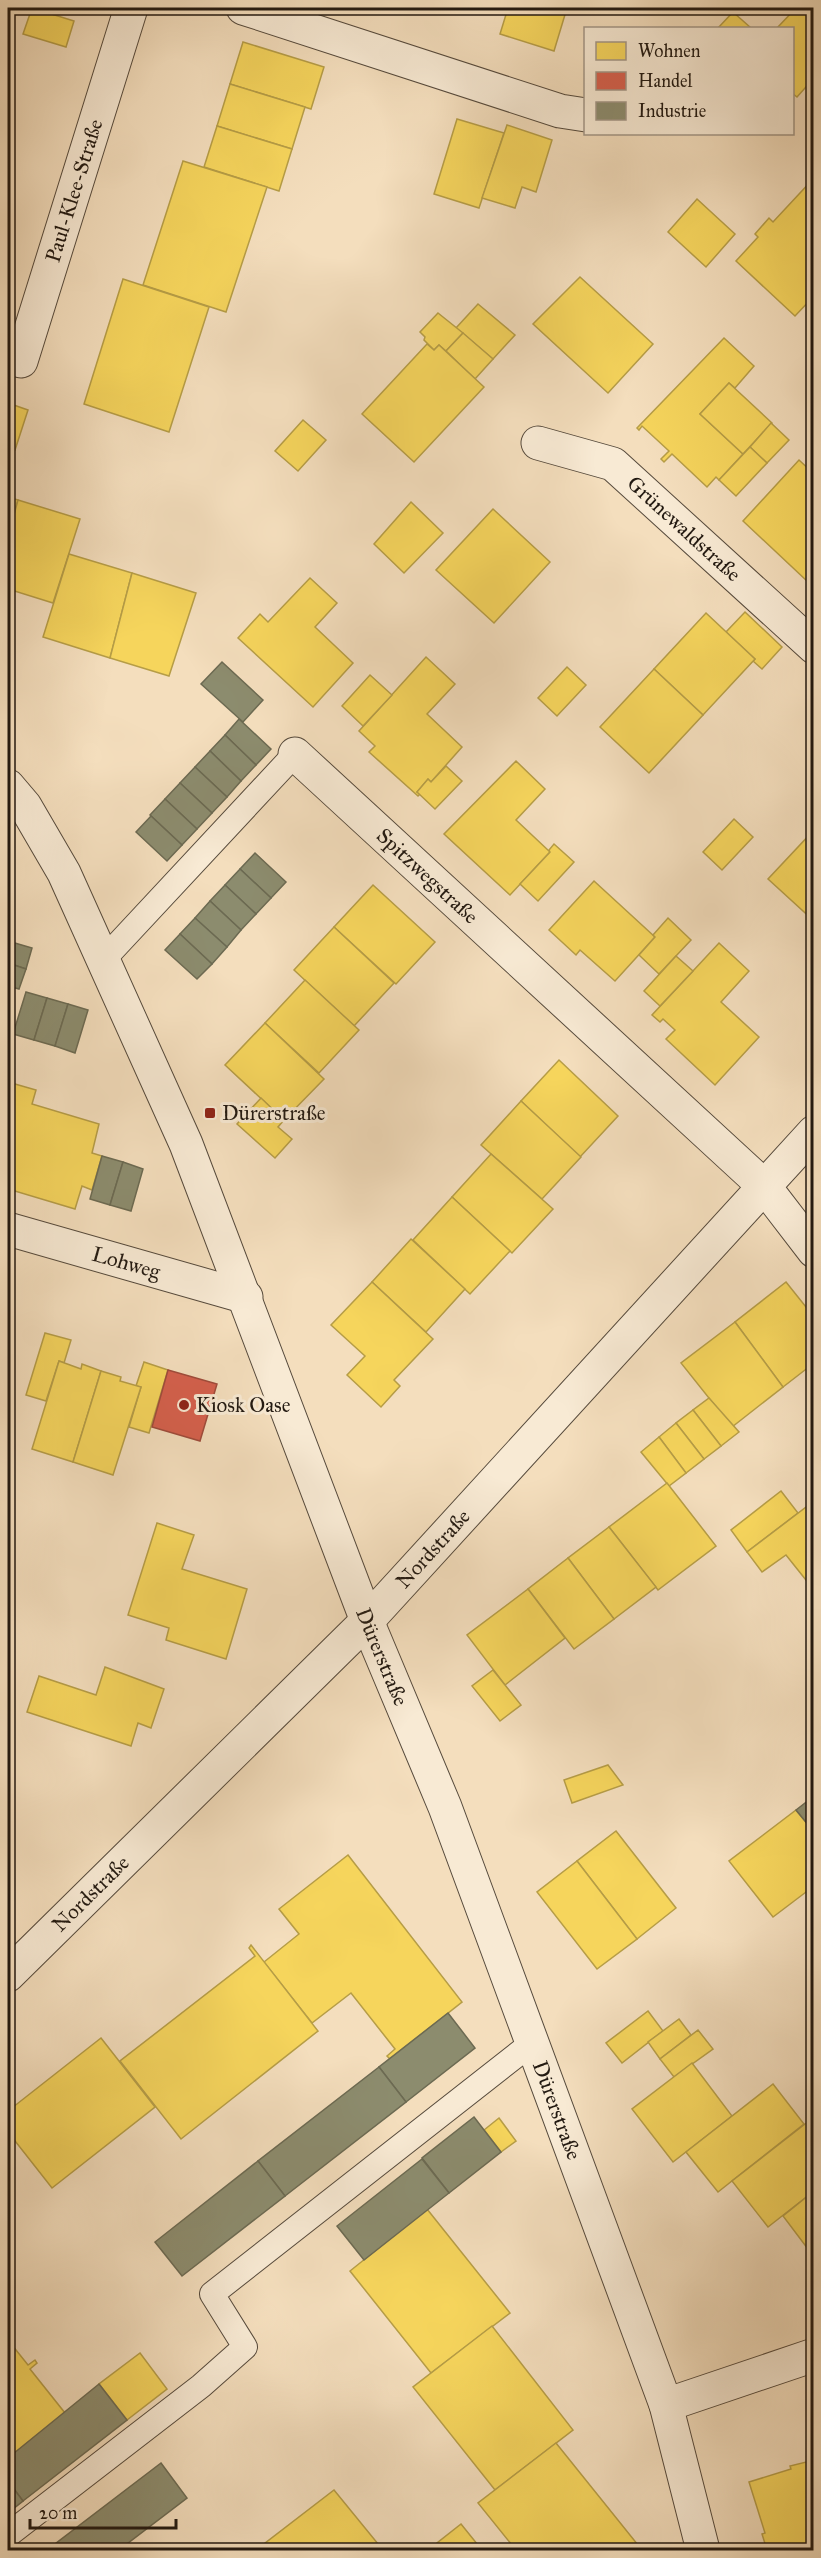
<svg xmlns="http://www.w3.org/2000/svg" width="821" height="2558" viewBox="0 0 821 2558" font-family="'IM FELL Great Primer',serif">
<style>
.homes{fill:#f6d55c;stroke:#b69d46;stroke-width:1.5}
.shops{fill:#d6604d;stroke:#a04b3b;stroke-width:1.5}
.industry{fill:#8c8c6e;stroke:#6c6a52;stroke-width:1.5}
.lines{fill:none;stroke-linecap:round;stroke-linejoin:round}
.service-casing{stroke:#564a3c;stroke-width:26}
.minor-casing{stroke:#564a3c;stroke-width:35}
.service{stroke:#f8ead4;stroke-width:24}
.minor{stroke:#f8ead4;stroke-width:33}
.poi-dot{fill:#8f2418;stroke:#f8ead4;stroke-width:2}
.labels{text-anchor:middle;stroke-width:6;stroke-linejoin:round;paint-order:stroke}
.street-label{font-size:21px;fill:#221911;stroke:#f8ead4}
.poi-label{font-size:21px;fill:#221911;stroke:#f8ead4;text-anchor:start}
</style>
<rect width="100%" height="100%" fill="#f4debd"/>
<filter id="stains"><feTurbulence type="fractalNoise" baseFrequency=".00333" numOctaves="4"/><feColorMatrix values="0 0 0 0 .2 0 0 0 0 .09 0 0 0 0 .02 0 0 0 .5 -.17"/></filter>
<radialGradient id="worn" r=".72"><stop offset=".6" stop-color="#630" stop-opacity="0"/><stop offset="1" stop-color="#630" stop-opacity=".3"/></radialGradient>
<g class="homes">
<path d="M32,8L74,21L66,47L23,34Z"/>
<path d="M508,8H567L554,51L500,34Z"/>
<path d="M796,8H814V78L797,97L792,93V28H777Z"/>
<path d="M733,12L751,28H718Z"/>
<path d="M243,42L324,67L311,109L230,84Z"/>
<path d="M230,84L305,107L292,149L217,126Z"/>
<path d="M457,119L504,133L479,208L434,194Z"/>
<path d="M507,125L552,140L536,192L522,187L515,208L482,198Z"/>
<path d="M217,126L292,149L279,191L204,167Z"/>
<path d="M183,161L267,187L226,312L143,285Z"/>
<path d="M814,178V296L795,316L736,261L758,237L755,234L769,218L773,222Z"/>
<path d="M697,199L735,234L706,267L668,232Z"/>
<path d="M580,277L653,344L608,393L533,324Z"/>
<path d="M123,279L209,307L169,432L84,404Z"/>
<path d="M478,304L515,335L493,359L456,328Z"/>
<path d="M438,313L463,333L446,351L439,345L434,350L424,340L425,337L420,332Z"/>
<path d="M463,333L493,359L475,379L446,351Z"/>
<path d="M724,338L754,366L735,388L729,383L700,414L743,454L719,480L716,477L707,487L672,454L664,462L661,459L669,451L642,426L639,430L637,428Z"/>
<path d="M427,344L434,350L439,345L484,387L414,462L362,414Z"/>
<path d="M729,383L772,423L743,454L700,414Z"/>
<path d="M8,403L28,410L15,450L8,448Z"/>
<path d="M303,420L326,440L298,471L275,451Z"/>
<path d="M771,423L789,440L767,463L750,447Z"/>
<path d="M750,447L767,463L736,496L719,480Z"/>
<path d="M799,460L814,474V575L807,581L743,521Z"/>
<path d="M8,497L18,500L8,537Z"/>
<path d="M18,500L80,519L53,603L8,589V537Z"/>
<path d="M411,502L443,533L404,573L374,544Z"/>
<path d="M493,509L550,562L494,623L436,570Z"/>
<path d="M69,554L132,573L110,658L43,637Z"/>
<path d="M132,573L196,593L169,676L110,658Z"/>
<path d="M310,578L337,603L315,627L353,663L313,707L238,638L260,614L268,622Z"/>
<path d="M745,612L782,647L762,669L753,661L755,659L726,632Z"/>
<path d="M706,613L755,659L703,715L654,669Z"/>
<path d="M426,657L455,684L427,714L462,747L431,782L428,779L417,792L420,794L418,796L369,752L375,746L359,731Z"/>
<path d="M567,667L586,685L557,716L538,698Z"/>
<path d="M654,669L703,715L649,773L600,727Z"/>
<path d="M370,675L392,695L363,726L342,706Z"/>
<path d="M516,761L545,789L516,820L550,852L510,895L444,834Z"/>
<path d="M446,766L462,781L435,809L417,792L428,779L431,782Z"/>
<path d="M734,819L753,837L722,870L703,852Z"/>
<path d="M814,830V921L768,879Z"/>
<path d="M554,844L574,862L538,901L520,884L550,852L549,850Z"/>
<path d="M594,881L655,937L615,981L580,950L576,955L549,930Z"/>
<path d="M373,885L435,942L396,984L334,927Z"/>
<path d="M668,918L691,940L659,974L639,955L655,937L653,935Z"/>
<path d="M334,927L394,983L354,1026L294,970Z"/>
<path d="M719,943L749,971L721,1002L759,1037L715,1085L666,1039L675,1030L663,1019L660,1022L652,1015Z"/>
<path d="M676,956L693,971L660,1006L644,991Z"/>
<path d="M305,980L359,1030L319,1073L265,1023Z"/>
<path d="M265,1023L324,1079L284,1120L225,1065Z"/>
<path d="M559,1060L618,1116L580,1157L521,1101Z"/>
<path d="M8,1082L36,1090L32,1104L99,1124L92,1153L102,1156L92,1190L82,1186L75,1209L8,1189Z"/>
<path d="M261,1098L284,1120L278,1127L292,1139L275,1158L237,1124Z"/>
<path d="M521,1101L581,1157L542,1199L481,1145Z"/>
<path d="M491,1154L553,1209L512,1253L452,1197Z"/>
<path d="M452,1197L510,1251L470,1294L413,1240Z"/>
<path d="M411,1239L465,1289L426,1332L372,1282Z"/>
<path d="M372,1282L433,1339L394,1380L400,1386L381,1407L347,1375L365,1356L331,1325Z"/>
<path d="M786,1282L814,1317V1363L783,1387L735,1322Z"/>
<path d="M735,1322L783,1387L732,1427L681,1363Z"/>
<path d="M45,1333L71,1340L64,1363L59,1361L46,1401L26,1395Z"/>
<path d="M59,1361L81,1369L82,1364L101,1371L73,1462L32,1449Z"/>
<path d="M144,1362L168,1370L149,1433L129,1427L141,1387L136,1386Z"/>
<path d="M101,1371L121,1377L120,1381L141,1387L113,1475L73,1462Z"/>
<path d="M709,1398L739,1432L721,1446L693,1410Z"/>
<path d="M693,1410L721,1446L704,1459L676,1423Z"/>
<path d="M676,1423L704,1459L686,1473L659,1437Z"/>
<path d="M659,1437L686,1473L669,1486L641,1452Z"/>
<path d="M667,1483L716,1546L658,1590L609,1527Z"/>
<path d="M781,1491L798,1513L747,1552L731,1530Z"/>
<path d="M814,1501V1590L786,1555L762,1572L747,1552Z"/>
<path d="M157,1523L194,1535L182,1569L247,1589L226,1659L166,1640L169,1628L128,1615Z"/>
<path d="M609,1527L656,1587L614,1619L568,1558Z"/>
<path d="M568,1558L614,1619L574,1649L528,1589Z"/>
<path d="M528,1589L565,1638L505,1685L467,1635Z"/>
<path d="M105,1667L164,1689L151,1728L138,1723L131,1746L27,1712L39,1676L96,1695Z"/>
<path d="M493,1670L521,1705L500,1721L472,1686Z"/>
<path d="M608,1765L623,1785L572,1803L564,1780Z"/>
<path d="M796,1810L814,1832V1886L773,1917L729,1861Z"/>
<path d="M616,1831L676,1908L637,1939L577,1861Z"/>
<path d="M348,1855L462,2002L390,2059L387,2056L395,2049L351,1993L312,2023L264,1962L299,1934L279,1909Z"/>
<path d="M577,1861L637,1939L597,1969L537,1892Z"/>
<path d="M251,1945L318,2031L181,2139L120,2061L255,1956L249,1948Z"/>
<path d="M648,2011L663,2031L622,2063L606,2043Z"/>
<path d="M679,2019L691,2035L660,2059L648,2042Z"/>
<path d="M698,2030L713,2049L674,2077L660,2059Z"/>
<path d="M101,2038L155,2107L52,2188L8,2132V2111Z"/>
<path d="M692,2063L732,2116L673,2162L632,2109Z"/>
<path d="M773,2084L804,2124L718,2192L686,2152Z"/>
<path d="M814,2117V2191L768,2227L732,2181Z"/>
<path d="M499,2118L516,2141L501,2152L484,2130Z"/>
<path d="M814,2191V2257L783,2216Z"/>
<path d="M427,2209L510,2313L431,2373L350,2271Z"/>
<path d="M492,2326L573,2430L495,2490L413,2387Z"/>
<path d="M8,2340L28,2365L35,2360L37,2363L30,2369L65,2413L8,2458Z"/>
<path d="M140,2353L167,2389L127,2420L99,2384Z"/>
<path d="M556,2443L638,2545L631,2550H516L478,2503Z"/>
<path d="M806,2462L807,2464L814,2462V2550H767L762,2534L765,2533L749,2482L791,2469L790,2466Z"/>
<path d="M334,2490L383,2550H256Z"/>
<path d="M461,2524L482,2550H428Z"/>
</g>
<path class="shops" d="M168,1370L217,1384L200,1441L152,1427Z"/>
<g class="industry">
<path d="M222,662L263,700L243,722L201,684Z"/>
<path d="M239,719L271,749L256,765L225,735Z"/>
<path d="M225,735L256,765L241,781L210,751Z"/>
<path d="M210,751L241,781L227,797L195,767Z"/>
<path d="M195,767L227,797L212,813L180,783Z"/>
<path d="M180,783L212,813L197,829L165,799Z"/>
<path d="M165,799L197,829L182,845L150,815Z"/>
<path d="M151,816L182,845L167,861L136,832Z"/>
<path d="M255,853L286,882L271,898L240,869Z"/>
<path d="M240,869L271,898L256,914L225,885Z"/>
<path d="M225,885L256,914L241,930L210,901Z"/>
<path d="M210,901L241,930L227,947L195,918Z"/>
<path d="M195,918L227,947L212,964L180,934Z"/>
<path d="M180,934L212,964L197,979L165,950Z"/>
<path d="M8,941L32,948L26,969L8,963Z"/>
<path d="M8,963L26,969L19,989L8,986Z"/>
<path d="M26,992L47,998L34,1040L13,1034Z"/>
<path d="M47,998L68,1004L55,1046L34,1040Z"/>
<path d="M68,1004L88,1010L75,1053L55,1046Z"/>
<path d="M102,1156L123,1162L110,1205L90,1199Z"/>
<path d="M123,1162L143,1169L131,1211L110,1205Z"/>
<path d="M814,1796V1832L796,1810Z"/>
<path d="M448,2013L475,2048L406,2102L379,2067Z"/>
<path d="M379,2067L406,2102L285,2196L258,2161Z"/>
<path d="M474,2117L501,2152L449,2193L422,2158Z"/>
<path d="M422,2159L449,2193L364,2260L337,2226Z"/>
<path d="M258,2161L285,2196L182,2276L155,2242Z"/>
<path d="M99,2384L127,2420L23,2501L8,2481V2458Z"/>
<path d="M161,2463L187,2498L119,2550H47Z"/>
<path d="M8,2481L23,2501L8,2513Z"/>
</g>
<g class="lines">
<g class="service-casing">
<g id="service">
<path d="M104,959L295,754"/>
<path d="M8,2535L201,2386L245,2347L212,2294L532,2043"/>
</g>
</g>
<g class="minor-casing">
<g id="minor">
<path d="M243,8L560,111L586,115"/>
<path id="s1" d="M8,357L21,361L131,8"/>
<path id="s2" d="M538,443L613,464L814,647"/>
<path id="s3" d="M295,754L764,1186L814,1251"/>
<path id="s4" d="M8,786L25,806L64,873L186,1144L367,1621L445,1807L666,2405L703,2550"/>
<path id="s5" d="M8,1229L246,1297"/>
<path id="s6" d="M8,1975L367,1621L814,1132"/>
<path d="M666,2405L814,2355"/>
</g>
</g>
<use href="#service" class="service"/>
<use href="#minor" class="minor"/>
</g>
<g class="poi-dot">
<rect x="204" y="1107" width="12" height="12" rx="3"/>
<circle cx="184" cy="1405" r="6"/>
</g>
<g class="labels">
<g class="street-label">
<text dy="7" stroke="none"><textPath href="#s1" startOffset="192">Paul-Klee-Straße</textPath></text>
<text dy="7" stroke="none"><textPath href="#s2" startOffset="174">Grünewaldstraße</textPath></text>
<text dy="7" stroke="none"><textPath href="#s3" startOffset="180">Spitzwegstraße</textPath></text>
<text dy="7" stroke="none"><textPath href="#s5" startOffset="123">Lohweg</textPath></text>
<text dy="7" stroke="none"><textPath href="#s6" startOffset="602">Nordstraße</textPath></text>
<text dy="7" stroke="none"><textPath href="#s4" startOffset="950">Dürerstraße</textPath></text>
<text dy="7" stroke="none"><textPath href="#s6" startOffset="116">Nordstraße</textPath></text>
<text dy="7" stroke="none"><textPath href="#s4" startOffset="1436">Dürerstraße</textPath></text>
</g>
<g class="poi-label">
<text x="222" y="1120">Dürerstraße</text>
<text x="196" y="1412">Kiosk Oase</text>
</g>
</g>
<rect width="821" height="2558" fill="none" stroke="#f4debd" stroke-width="30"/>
<rect x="9" y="9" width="803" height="2540" fill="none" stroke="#221911" stroke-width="3"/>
<rect x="15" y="15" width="791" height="2528" fill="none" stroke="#221911" stroke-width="1.5"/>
<rect x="584" y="27" width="210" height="108" fill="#f8ead4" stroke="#a29686" stroke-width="1.5"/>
<rect x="596" y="42" width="30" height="18" fill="#f6d55c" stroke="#a29686" stroke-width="1.5"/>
<text x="638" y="57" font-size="18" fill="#221911">Wohnen</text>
<rect x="596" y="72" width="30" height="18" fill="#d6604d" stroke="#a29686" stroke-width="1.5"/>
<text x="638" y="87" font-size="18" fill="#221911">Handel</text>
<rect x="596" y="102" width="30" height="18" fill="#8c8c6e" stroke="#a29686" stroke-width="1.5"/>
<text x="638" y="117" font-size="18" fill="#221911">Industrie</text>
<path d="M30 2519v9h146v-9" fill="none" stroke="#221911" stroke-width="3"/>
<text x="39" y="2519" font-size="18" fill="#221911" stroke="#f8ead4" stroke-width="4.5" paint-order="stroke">20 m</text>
<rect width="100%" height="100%" filter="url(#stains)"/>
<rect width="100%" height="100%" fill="url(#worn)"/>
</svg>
